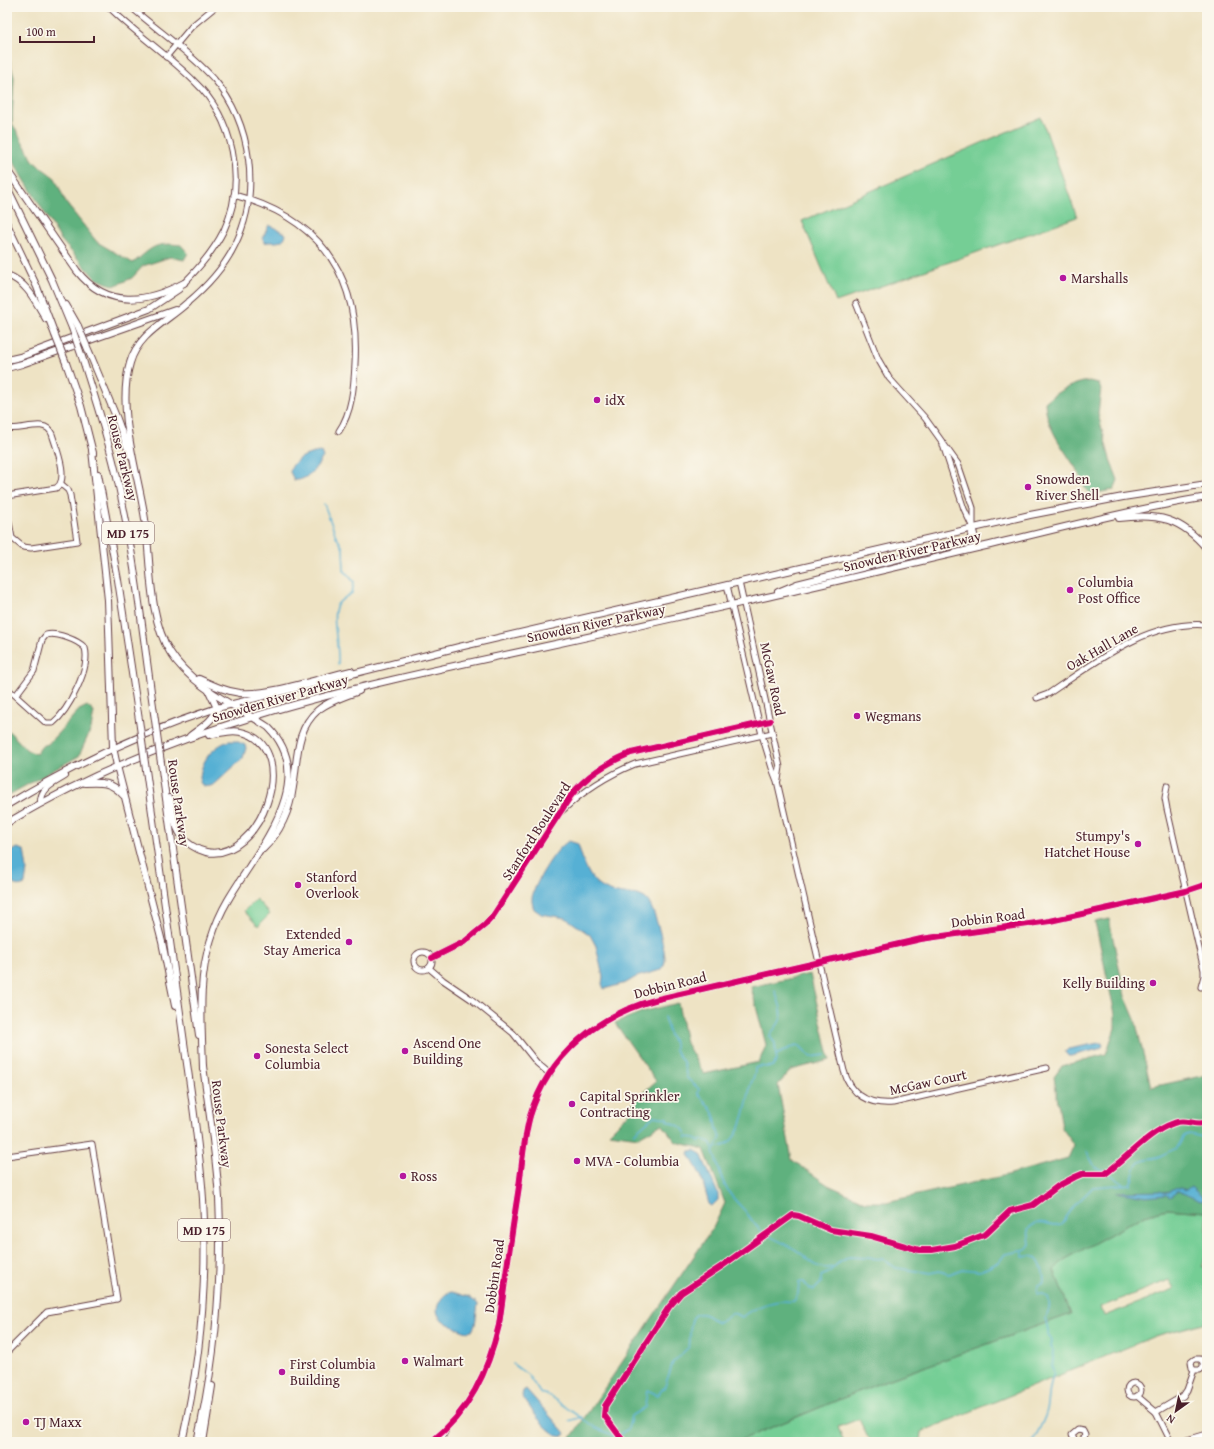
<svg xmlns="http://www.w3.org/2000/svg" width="1214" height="1449" viewBox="0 0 1214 1449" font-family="'Gentium Book Plus',serif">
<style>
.green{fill:#74ce95;stroke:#5f7660;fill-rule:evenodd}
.forest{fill:#5fb17e;stroke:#546854}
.water{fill:#57b0d4;stroke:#506880}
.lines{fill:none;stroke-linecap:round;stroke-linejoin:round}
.stream{stroke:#57b0d4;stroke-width:1.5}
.minor-casing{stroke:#633c42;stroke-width:7}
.major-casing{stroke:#633c42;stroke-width:8}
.minor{stroke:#fff;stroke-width:5}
.major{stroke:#fff;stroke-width:6}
.major-bridge-casing{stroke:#633c42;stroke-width:8;stroke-linecap:butt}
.major-bridge{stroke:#fff;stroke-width:6}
.cycleway-casing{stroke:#fbf7ec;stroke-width:8}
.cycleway{stroke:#d6006c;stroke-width:6}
.poi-dot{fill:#b5179e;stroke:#fbf7ec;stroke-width:1.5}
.labels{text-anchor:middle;stroke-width:3.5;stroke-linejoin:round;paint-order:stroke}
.shield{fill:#fbf7ec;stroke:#7f6065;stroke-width:1}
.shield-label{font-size:13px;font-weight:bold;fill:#4a1f2b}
.poi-label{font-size:14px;fill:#4a1f2b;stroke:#fbf7ec;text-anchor:start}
.street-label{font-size:14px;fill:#4a1f2b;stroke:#fbf7ec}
</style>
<rect width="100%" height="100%" fill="#fbf7ec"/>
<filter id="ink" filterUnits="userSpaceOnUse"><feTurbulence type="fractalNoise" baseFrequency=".025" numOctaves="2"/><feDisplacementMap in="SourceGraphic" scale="8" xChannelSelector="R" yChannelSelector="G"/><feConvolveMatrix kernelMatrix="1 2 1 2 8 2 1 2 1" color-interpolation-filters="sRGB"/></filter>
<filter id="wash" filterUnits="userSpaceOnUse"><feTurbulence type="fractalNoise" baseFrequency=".012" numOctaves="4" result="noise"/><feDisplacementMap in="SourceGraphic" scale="16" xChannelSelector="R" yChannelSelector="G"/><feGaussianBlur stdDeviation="0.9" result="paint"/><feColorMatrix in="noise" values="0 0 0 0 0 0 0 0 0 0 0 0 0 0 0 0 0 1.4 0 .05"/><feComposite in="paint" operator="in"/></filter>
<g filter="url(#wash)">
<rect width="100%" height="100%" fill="#eee3c4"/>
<g class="green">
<path d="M1041,117L1077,217L836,302L802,221Z"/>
<path d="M256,899L270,914L258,926L244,911Z"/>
<path d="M1166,1209L1207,1212V1251L1202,1267L1207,1265V1322L1155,1336L921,1432L920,1442H873L867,1436L859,1419L838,1427L844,1442H736L882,1382L1071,1314L1054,1270L1064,1260L1145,1215ZM1169,1280L1174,1289L1104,1316L1101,1307Z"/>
</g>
<g class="forest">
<path d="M7,50L14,77L12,123L34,162L55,178L66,203L97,242L133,263C153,247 154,242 181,245L188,253L184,260L170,257L143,266L132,278L114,286L95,278L61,240L7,151Z"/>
<path d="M1089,381L1098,383L1101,389L1098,414L1110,459L1118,480L1114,490L1090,494C1082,487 1082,479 1077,470C1064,449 1046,428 1045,402C1056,392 1073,383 1089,381Z"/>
<path d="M87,706L94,712L91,729L79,756L7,796V729L27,750L36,754L42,746L48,744L79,710Z"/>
<path d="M1109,919L1125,996L1135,1019L1151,1087L1207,1075V1212L1166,1209L1145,1215L1064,1260L1054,1270L1071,1314L882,1382L736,1442H568L713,1228L725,1203L704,1149L676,1142L662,1124L639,1137L609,1133L632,1110L630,1105L656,1081L615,1023L642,1012L678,1003L686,1043L704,1074L759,1062L766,1045L751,987L810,974L830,1060L791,1070L778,1085L792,1160L828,1185L866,1202H886L1007,1175L1068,1158L1074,1145L1062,1128L1054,1077L1062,1066L1106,1054L1115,1028V1014L1095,922Z"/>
</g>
<g class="water">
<path d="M269,225L285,233L286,235C281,246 272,240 264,243L263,237Z"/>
<path d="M321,452L323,457C317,467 306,482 294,480L290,472C292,459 309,453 321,452Z"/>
<path d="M229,741H236L245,745L246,748L243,758L215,784C209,787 205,788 200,783C199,763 211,747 229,741Z"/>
<path d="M569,841L578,844C586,871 592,891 624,894C631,894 641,894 647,900C654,907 665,948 665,959C665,963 664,967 661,970L636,977L626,983L604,989L602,984L603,977L596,946L590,935L566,918L541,914L534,909C532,904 531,899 533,894C536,881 557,846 569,841Z"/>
<path d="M18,848L24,850L27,869L25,884C6,893 7,864 7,853Z"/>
<path d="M1099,1043H1102L1103,1046L1099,1049L1071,1056H1068L1065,1052L1068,1049Z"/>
<path d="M694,1150L701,1154L718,1194V1200L712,1206L709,1204L701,1176L689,1154L690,1151Z"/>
<path d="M1180,1187L1186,1190L1191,1187L1206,1200L1200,1201L1178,1191L1170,1197L1166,1195L1146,1197L1116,1192L1160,1191L1165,1193Z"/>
<path d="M452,1292L469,1297L478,1304L475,1325L472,1331C466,1333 462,1330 457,1328C445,1323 431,1316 440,1301C443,1296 446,1293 452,1292Z"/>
<path d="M526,1389L565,1433L562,1437C546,1433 531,1409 522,1396L523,1391Z"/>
</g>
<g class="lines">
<g class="stream">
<path d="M324,504L336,536L343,548L344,570L354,582L352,593C347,596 341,599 337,605C330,617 340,648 338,664"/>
<path d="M775,991C782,1011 787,1016 771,1033L770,1037L775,1043L776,1055"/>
<path d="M664,1017L670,1036L675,1043V1050L683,1062L687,1078L699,1089L698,1094C704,1101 711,1107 714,1115C718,1123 714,1130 721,1137L713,1152C719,1165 720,1179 728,1191C733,1199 740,1205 746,1212C752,1220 755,1227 764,1233C775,1240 788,1244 799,1252C809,1259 818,1272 833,1267"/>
<path d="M634,1133L654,1116L667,1118V1121C676,1124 686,1127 686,1137L695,1138L699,1142L702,1140L710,1142L713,1148"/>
<path d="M716,1147C740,1148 747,1105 750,1088C751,1079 756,1078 755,1068C761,1065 767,1068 773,1066L777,1060L776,1055L796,1045L800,1046L811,1057L825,1055"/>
<path d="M1087,1152L1095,1167L1105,1171"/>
<path d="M1110,1174L1125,1185"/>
<path d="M1023,1251V1257C1025,1257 1027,1256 1029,1256C1041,1256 1044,1273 1044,1283L1038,1285V1294H1042L1048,1298C1052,1311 1046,1311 1046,1321C1047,1327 1049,1331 1048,1337L1052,1340L1051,1347L1054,1351L1052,1368L1054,1373C1048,1388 1050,1396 1047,1410C1044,1422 1038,1432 1032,1442"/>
<path d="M513,1364L528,1375L540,1393L548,1395L596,1428L615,1436"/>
<path d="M569,1421L582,1417"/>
<path d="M607,1442L628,1429L631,1416L645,1407L647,1390L658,1395L665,1386L673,1362L689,1347C692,1338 685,1307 706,1315C711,1317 714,1322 719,1323L733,1313L742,1317C752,1308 771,1301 784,1301C788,1301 790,1302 794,1301L798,1294L799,1282H804L809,1289L814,1290L821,1283V1276L828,1273L837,1264L849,1257L883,1259L896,1268L931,1273L939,1271L949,1274L962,1269L980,1271L987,1268L999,1262L1005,1254L1026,1250L1030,1244L1028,1229C1041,1216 1047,1227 1061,1225L1074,1206L1093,1187L1130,1184C1134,1178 1133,1172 1136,1166C1143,1155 1151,1161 1160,1156C1167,1152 1170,1151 1177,1148L1184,1136L1189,1134L1207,1138"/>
</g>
</g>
</g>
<g filter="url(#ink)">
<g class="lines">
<g class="minor-casing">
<g id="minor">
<path d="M109,7C136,34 167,54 194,81C233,118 247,181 224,230C214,250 200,267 184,283"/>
<path d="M131,7C158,31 190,52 214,79C252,124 261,192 235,245C224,268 206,287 187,303"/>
<path d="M166,57L192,26L215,7"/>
<path d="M234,195C320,218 360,275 355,364C354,386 352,412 339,431"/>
<path d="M856,303L878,359L889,378L925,418L958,464L973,508V529L978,548"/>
<path d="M7,428C21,432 45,417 52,434C56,447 70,480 56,488L7,496"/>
<path d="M943,445L964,509L973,528"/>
<path d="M7,512L12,538L23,547L31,548L77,541L70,495L68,490L61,484"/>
<path d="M739,582L780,767L778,780"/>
<path d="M727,585L762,735L772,768L777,781L844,1071C851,1095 869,1105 893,1103L1047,1068"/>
<path d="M7,688L46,723H53C68,711 91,668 85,648C78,640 56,632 46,635L42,640L34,671L16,695"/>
<path d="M1037,698L1048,694C1096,662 1147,620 1207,625"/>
<path d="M1167,786L1165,798L1167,809L1204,970V976L1201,987"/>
<path d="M562,811C583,791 608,775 635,764L772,733"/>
<circle cx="423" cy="961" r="9"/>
<path d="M432,958L464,942L485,925L493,916L570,797C586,775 607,763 631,753L770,721"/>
<path d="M429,968L443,980L471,999L513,1033L537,1063L550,1074"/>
<path d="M7,1156L92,1144L117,1299L47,1312L7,1352"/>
<circle cx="1134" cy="1390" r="7"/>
<path d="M1137,1396L1156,1412L1171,1442"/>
<path d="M1156,1412L1183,1396L1187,1390L1194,1370L1192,1368L1191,1362L1195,1359H1200L1203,1362V1367L1200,1370H1194"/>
<path d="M431,1442C469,1412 488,1372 499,1325C505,1281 511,1237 518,1193C522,1168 523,1141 530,1116C548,1055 599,1014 658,999L921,939L1050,921L1186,891L1207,884"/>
<path d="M440,1442L445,1432"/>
<path d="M1075,1442L1072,1435L1078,1430L1083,1431L1085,1435L1082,1442"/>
<path d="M1180,1442L1207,1434"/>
<path d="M1196,1442L1207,1439"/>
</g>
</g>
<g class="major-casing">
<g id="major">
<path d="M7,170L77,271C107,309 146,303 184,283"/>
<path d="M7,187L52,280L72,328"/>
<path d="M7,224L37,287L55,335"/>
<path d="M7,275C27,282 36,302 46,319"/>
<path d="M187,303C166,322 138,334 130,363C116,410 138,472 145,519C151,560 148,618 170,652C192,687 235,705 268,727C322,781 256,851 228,900C221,912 215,926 211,939C197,981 202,1025 203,1069"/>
<path d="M66,305L78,326"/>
<path d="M90,354L117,419L130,455"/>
<path d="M82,357C95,398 109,440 118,482C135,558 143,636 154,713"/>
<path d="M7,360L20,357L149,309L179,289"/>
<path d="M66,363L81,406L93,453"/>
<path d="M7,368L22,364L175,310"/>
<path d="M92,450L108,600L113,747L117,766L162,942L175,1006"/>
<path d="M98,474L118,580L139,720"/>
<path d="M1119,518C1158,513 1181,518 1207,549"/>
<path d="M778,592L797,584L970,541L973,529"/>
<path d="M199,679C212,685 225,691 240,693C269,696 320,678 351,671"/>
<path d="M190,736C200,728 214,721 217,708L209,691"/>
<path d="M161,763L199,1035"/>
<path d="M146,770C157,851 169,932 180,1013C188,1075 199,1137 203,1199C208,1280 200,1363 182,1442"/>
<path d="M85,783C102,782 112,782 123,795"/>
<path d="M170,798C172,810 174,825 181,835C186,843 197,850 206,852C260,863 301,751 245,733C233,729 221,733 209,735"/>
<path d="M41,803C40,788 54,783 65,776"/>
<path d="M7,805C73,765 142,732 217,708L459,647L1030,515L1123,497L1207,484"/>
<path d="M7,823C165,727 349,688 528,650C608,633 687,615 767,597C848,579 930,559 1011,540C1076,524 1141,508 1207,497"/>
<path d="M263,849C280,833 290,810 293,787C298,759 295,730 318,710C329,701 345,696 359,691"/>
<path d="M197,1442C215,1362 223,1280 219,1198C216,1154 209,1110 203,1066"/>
<path d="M203,1442L212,1386"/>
</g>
</g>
<use href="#minor" class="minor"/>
<use href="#major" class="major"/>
<g class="major-bridge-casing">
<g id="major-bridge">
<path d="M78,326L90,354"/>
<path d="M72,328L82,357"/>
<path d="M55,335L66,363"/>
<path d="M154,713L161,763"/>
<path d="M139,720L146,770"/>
</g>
</g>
<use href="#major-bridge" class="major-bridge"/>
<g class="cycleway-casing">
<g id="cycleway">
<path d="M432,958L464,942L485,925L493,916L570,797C586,775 607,763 631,753L770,721"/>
<path d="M431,1442C469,1412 488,1372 499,1325C505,1281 511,1237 518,1193C522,1168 523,1141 530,1116C548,1055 599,1014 658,999L921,939L1050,921L1186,891L1207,884"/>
<path d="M624,1442L604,1415L605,1406L669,1307L681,1293L722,1266L793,1215L799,1216L831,1230L871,1236L919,1250H932L955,1246L986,1234L1010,1211L1033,1205L1058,1186L1075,1177L1082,1174H1105C1127,1158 1148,1132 1174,1123C1185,1118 1197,1127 1207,1122"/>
</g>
</g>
<use href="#cycleway" class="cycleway"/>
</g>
</g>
<g class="poi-dot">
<circle cx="1063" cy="278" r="4"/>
<circle cx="597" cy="400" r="4"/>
<circle cx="1028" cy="487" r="4"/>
<circle cx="1070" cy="590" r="4"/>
<circle cx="857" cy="716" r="4"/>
<circle cx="1138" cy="844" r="4"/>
<circle cx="298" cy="885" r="4"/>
<circle cx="349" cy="942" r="4"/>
<circle cx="1153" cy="983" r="4"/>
<circle cx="405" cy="1051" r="4"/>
<circle cx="257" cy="1056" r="4"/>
<circle cx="572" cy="1104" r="4"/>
<circle cx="577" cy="1161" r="4"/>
<circle cx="403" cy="1176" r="4"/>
<circle cx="405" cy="1361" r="4"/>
<circle cx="282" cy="1372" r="4"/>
<circle cx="26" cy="1422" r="4"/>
</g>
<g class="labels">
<g class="shield">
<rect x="102" y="522" width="52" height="22" rx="3"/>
<rect x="178" y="1219" width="52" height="22" rx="3"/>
</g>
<g class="shield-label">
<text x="128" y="538">MD 175</text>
<text x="204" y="1235">MD 175</text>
</g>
<g class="poi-label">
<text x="1071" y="283">Marshalls</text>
<text x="605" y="405">idX</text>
<text x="1036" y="484">Snowden<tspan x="1036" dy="16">River Shell</tspan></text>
<text x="1078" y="587">Columbia<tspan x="1078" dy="16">Post Office</tspan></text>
<text x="865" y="721">Wegmans</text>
<text x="1130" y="841" text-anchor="end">Stumpy's<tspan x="1130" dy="16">Hatchet House</tspan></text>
<text x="306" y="882">Stanford<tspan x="306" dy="16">Overlook</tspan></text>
<text x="341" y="939" text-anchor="end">Extended<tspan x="341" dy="16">Stay America</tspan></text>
<text x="1145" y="988" text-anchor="end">Kelly Building</text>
<text x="413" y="1048">Ascend One<tspan x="413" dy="16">Building</tspan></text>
<text x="265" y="1053">Sonesta Select<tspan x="265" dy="16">Columbia</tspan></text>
<text x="580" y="1101">Capital Sprinkler<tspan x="580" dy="16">Contracting</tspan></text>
<text x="585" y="1166">MVA - Columbia</text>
<text x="411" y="1181">Ross</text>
<text x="413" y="1366">Walmart</text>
<text x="290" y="1369">First Columbia<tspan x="290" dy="16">Building</tspan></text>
<text x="34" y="1427">TJ Maxx</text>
</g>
<g class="street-label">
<text transform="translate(123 458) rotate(76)" y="5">Rouse Parkway</text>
<text transform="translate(912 551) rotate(-13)" y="5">Snowden River Parkway</text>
<text transform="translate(596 623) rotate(-12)" y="5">Snowden River Parkway</text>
<text transform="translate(1102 647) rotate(-30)" y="5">Oak Hall Lane</text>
<text transform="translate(773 679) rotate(78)" y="5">McGaw Road</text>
<text transform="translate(280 698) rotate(-16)" y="5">Snowden River Parkway</text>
<text transform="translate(179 803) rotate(82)" y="5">Rouse Parkway</text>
<text transform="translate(536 831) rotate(-57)" y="5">Stanford Boulevard</text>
<text transform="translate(988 918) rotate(-7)" y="5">Dobbin Road</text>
<text transform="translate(670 985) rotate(-14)" y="5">Dobbin Road</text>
<text transform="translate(928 1082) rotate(-12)" y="5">McGaw Court</text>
<text transform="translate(222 1124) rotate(83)" y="5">Rouse Parkway</text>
<text transform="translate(494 1276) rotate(-82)" y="5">Dobbin Road</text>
</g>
</g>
<rect width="1214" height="1449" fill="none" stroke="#fbf7ec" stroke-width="24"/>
<g transform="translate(1176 1411) rotate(213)" stroke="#fbf7ec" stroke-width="3" paint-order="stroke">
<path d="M0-3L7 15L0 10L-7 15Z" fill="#4a1f2b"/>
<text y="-6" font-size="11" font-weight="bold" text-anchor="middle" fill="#4a1f2b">N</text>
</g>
<path d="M20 36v6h74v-6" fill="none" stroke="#4a1f2b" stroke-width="2"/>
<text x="26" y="36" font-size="12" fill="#4a1f2b" stroke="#fbf7ec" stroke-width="3" paint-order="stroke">100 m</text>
</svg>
